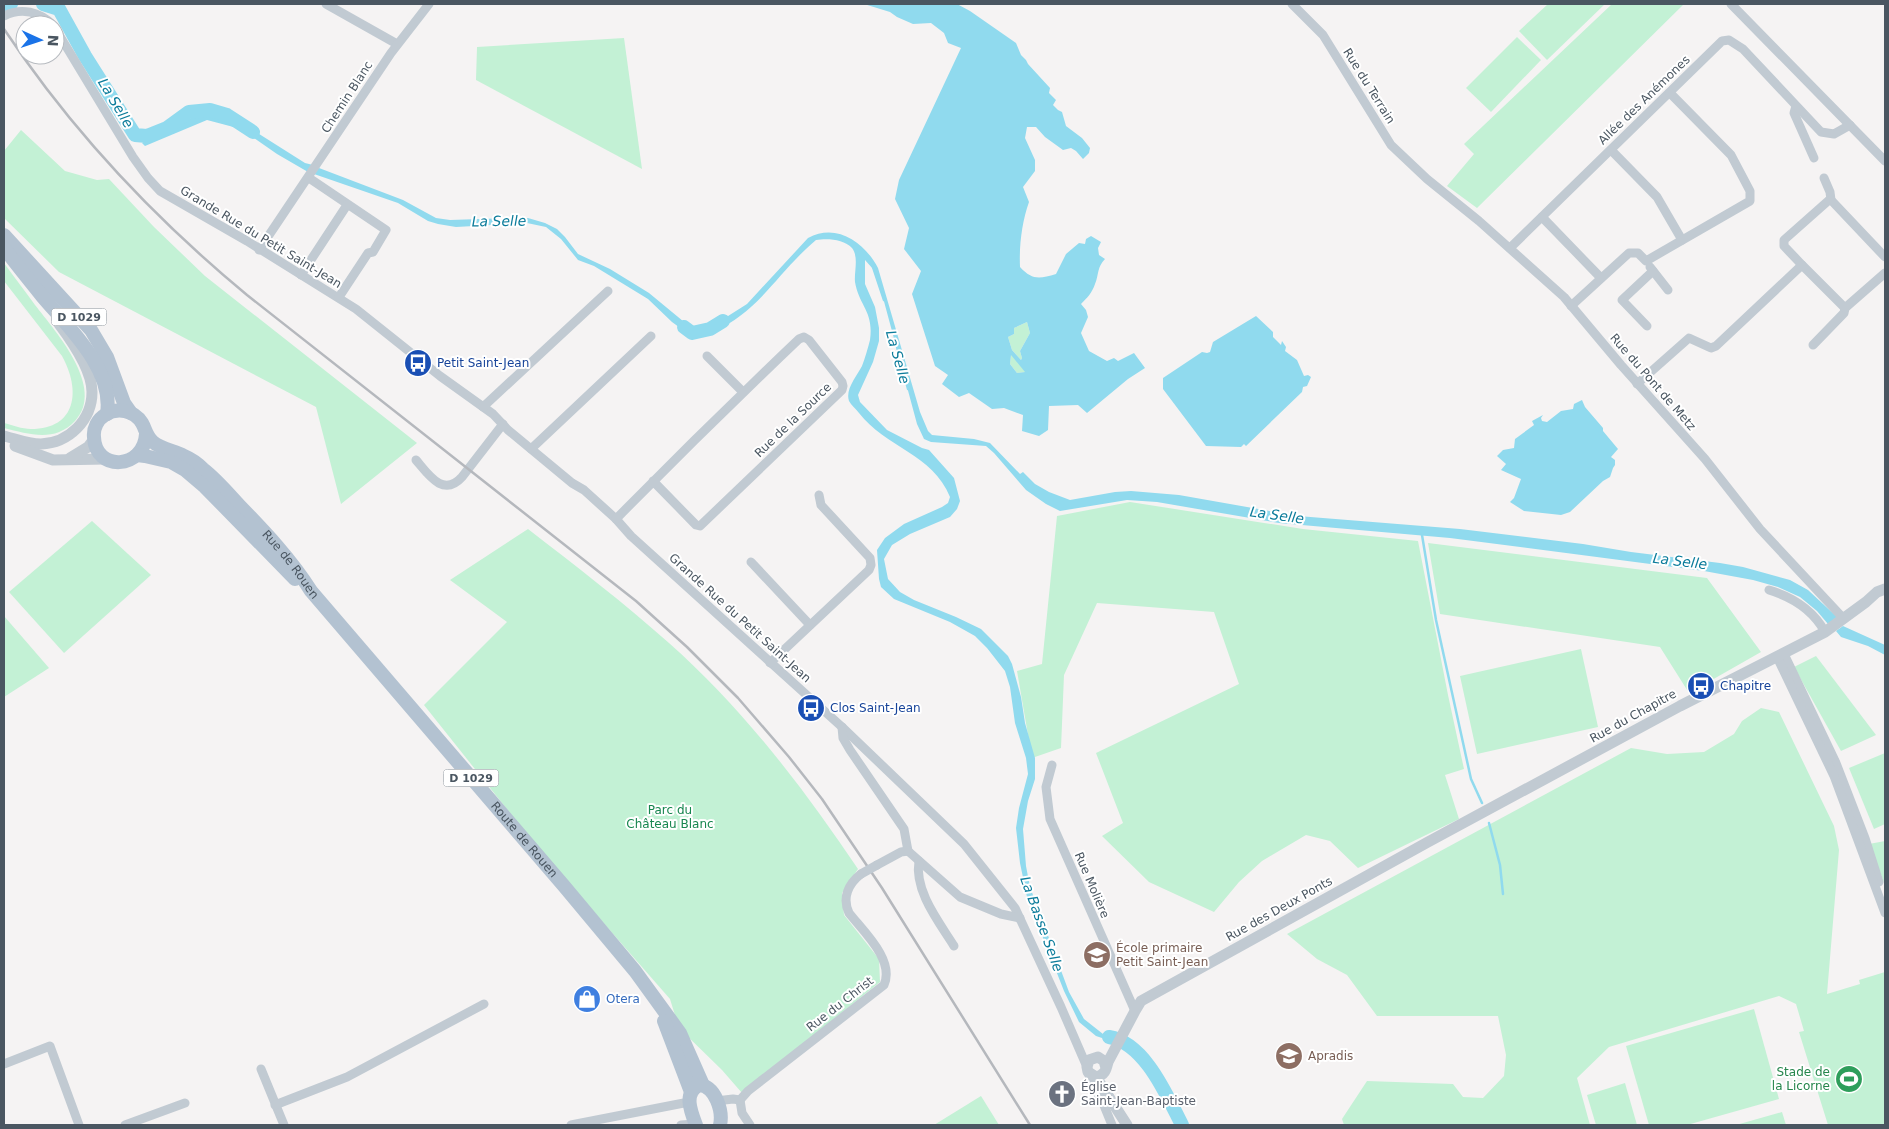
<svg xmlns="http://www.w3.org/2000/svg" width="1889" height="1129" viewBox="0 0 1889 1129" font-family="'DejaVu Sans',sans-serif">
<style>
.green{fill:#c3f1d5}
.water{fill:#90daee;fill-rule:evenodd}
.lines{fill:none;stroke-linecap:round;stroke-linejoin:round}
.stream{stroke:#90daee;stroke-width:2.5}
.river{stroke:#90daee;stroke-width:14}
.minor{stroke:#c1cad2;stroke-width:9}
.tertiary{stroke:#c1cad2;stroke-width:11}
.primary{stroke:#b3c2d1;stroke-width:14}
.rail{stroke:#b5b8bd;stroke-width:2.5}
.minor-bridge{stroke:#c1cad2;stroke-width:9}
.labels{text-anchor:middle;stroke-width:4;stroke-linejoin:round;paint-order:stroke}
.shield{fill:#fff;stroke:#808990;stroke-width:1}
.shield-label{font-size:11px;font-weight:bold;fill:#4a5661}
.street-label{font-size:12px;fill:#4a5661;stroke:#fff}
.transit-label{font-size:12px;fill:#164399;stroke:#fff;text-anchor:start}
.park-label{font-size:12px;fill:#17864f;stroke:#fff}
.education-label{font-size:12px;fill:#785e54;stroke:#fff;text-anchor:start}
.shop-label{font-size:12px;fill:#366cbe;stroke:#fff;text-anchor:start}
.leisure-label{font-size:12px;fill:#27864d;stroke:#fff;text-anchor:end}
.worship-label{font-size:12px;fill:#5b616d;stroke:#fff;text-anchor:start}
.water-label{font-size:14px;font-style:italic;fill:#0c7c9b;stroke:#fff}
</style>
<rect width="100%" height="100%" fill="#f5f3f3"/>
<g class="green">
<path d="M1548,4H1605L1547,60L1519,31Z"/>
<path d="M1612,4H1684L1477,208L1447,186L1474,154L1464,144Z"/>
<path d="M1517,37L1541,60L1491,112L1466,88Z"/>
<path d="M624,38L642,169L476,80L477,47Z"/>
<path d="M21,130L65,171L97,180L109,179L154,227L205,276L417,443L341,504L316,407L59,272L4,218V151Z"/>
<path d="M4,263C14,277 25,291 35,305C56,332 106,388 75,421C54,443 29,434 4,428V423C12,425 22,429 31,429C77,429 81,390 62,356L4,281Z"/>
<path d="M1027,322L1030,333L1020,351L1022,358L1021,360L1012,350L1008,337L1014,334V328Z"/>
<path d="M1011,354L1026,372L1017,373L1010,364Z"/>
<path d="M1130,502L1303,529L1418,541L1448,695L1464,769L1445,775L1459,819L1358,868L1330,841L1306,835L1262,861L1239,882L1214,912L1149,882L1102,836L1123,823L1096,753L1239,684L1214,612L1097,603L1064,675L1061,748L1032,758L1017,671L1042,664L1057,516Z"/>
<path d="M92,521L151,575L64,653L9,592Z"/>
<path d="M528,529C576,566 624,603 669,643C743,709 803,787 858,869L842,893L844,915L879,959L880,982L742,1093L722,1070L679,1028L670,999L537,847L424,705L507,622L450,580Z"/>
<path d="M1428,543L1707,578L1761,652L1689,693L1660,647L1440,614Z"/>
<path d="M4,616L49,668L4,697Z"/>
<path d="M1581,649L1598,727L1477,754L1460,676Z"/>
<path d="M1816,656L1876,735L1841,751L1794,667Z"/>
<path d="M1761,708L1779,712L1834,826L1839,850L1827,994L1860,984L1859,980L1885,972V1125H1828L1799,1032L1804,1031L1796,1004L1779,996L1609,1047L1577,1078L1590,1125H1344L1342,1119L1367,1081L1453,1084L1463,1097L1483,1098L1504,1076L1506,1055L1498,1016H1377L1347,975L1317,959L1287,934L1631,748L1667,754L1704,752L1734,734L1742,721Z"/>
<path d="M1885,753V824L1874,829L1849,768Z"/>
<path d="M1885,841V885L1869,844Z"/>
<path d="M1754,1009L1779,1099L1687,1125H1649L1626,1046Z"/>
<path d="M1625,1083L1637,1125H1596L1587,1095Z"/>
<path d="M981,1096L999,1125H934Z"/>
<path d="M1782,1112L1786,1125H1736Z"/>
</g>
<g class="water">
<path d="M864,4H957L970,11L1016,43L1021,55L1026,60L1028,64L1050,88L1049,93L1056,100L1053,105L1058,110L1062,112L1066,126L1082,138L1090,148L1089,153L1083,159L1076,151L1071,148L1063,150L1045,137L1036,127H1027L1025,138L1035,160V171L1023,187L1029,202C1022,222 1019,245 1020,267C1032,280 1039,279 1056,274L1066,254L1079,243L1085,244L1086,239L1091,236L1101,242L1098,248L1099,255L1105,259C1097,267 1099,274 1095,284C1092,293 1087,298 1081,304L1086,310L1088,317L1081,333L1089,351L1107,361L1114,358L1118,361L1134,353L1145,368L1128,379L1087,413L1078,405L1049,406L1048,430L1039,436L1022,431L1023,415L1004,408L992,409L969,393L959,397L942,384L948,375L935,366L912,294L921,271L904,249L909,228L895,199L899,180L961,48L948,43L944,33L931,23L913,24L897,17L890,12ZM1027,322L1030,333L1020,351L1022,358L1021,360L1012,350L1008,337L1014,334V328ZM1011,355L1025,372L1017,373L1010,364Z"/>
<path d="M210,114L245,125L305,163L313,165L308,172L277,154L241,129L207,120L145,146L142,143C161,131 187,116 210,114Z"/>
<path d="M319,168L403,200L436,218L450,220L512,218H528L545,223L557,229L565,237L578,254L610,269L649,293L695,331L706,330L747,304L808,238C837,222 865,243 878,268L920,412L928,431L932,435L974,439L990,443L1020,474L1023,472L1035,484L1049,492L1070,500L1115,492L1131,491L1179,495L1298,516L1460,529L1583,544L1631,552L1720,563L1743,567L1790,580L1808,590L1837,617L1828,624L1817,611L1800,597L1778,587L1753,580L1704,571L1450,538L1279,523L1157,502L1127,500L1060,511L1046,504L1026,490L994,453L986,446L931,442L924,439L917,424L882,294L873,269L865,260V284L875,307L879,328V341L873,362L858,395L860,402L887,430L922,448L929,450L954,478L960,501L957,509L950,517L910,534L892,545L884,559L888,579L900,592L914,600L956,617L981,629L1008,656L1012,664L1021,697L1025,723L1035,758V779L1028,801L1023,829L1026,866L1030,887L1069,992L1084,1019L1103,1034L1120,1036L1117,1043L1096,1036L1079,1022L1064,991L1027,897L1020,863L1016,828L1019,808L1028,774L1026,758L1015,723L1010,687L1005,671L987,648L975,636L950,622L894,599L881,587L879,579L877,550L885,538L904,524L942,507L948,503L950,497C933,454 885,447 859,413C856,409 851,405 849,401C845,389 857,376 862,366C865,358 868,348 870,340C874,311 859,306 855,282C854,272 859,257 852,248C844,239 827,238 816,240C771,278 756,321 694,338L672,322L648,299L594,266L578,260L561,239L546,227L527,223L456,227L438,224L428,221L398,203L314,174Z"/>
<path d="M1256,316L1273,332V337L1281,345L1282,341L1286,347L1285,351L1297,360L1304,376L1308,375L1311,377L1307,386L1303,387L1302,392L1246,446L1244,444L1241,447L1206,446L1163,389V378L1202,352L1207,353L1210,352L1213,342Z"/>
<path d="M1582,400L1585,407L1603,428V431L1618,449L1611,457L1615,460V465L1613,468L1610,477L1603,481L1570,512L1561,515L1524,511L1510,502L1514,498L1521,479L1501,470L1506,464L1497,456L1503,450L1514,448L1515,439L1534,425L1532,421L1543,415L1541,418L1542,421L1547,422L1561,411L1573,409L1574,404Z"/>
<path d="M1843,626L1885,645V655L1868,646L1841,637L1836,631Z"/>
<path d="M1171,1098L1185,1125H1179L1167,1101Z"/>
</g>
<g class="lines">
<g class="stream">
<path d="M873,267L884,300"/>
<path d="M895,339L908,389"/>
<path d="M1422,535L1436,620L1471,779L1482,803"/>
<path d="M1489,823L1500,865L1503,894"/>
</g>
<g class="river">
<path d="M43,4L59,9L85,56L135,135L147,136L167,128L189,112L210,110L227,115L253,132"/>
<path d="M4,8L11,4"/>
<path d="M684,327L692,333L710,329L723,321"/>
<path d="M1109,1037C1145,1043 1167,1096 1182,1125"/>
</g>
<g class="minor">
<path d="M326,4L397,44"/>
<path d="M1292,4L1323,35L1391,145L1427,179L1479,221L1564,297L1621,365L1705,459L1760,529L1844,619"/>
<path d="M1731,4L1885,161"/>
<path d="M4,16C22,7 39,12 53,25"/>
<path d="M55,28L133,157L148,178L160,191L247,241L356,309L440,376L493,414L508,430L572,483L584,490L616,519L631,536L842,727L964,844L1015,908L1061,1007L1087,1067"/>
<path d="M1796,106L1794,113L1814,158"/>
<path d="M1611,150L1657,197L1682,240"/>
<path d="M309,178L386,230L373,252L368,253L339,297"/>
<path d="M1824,178L1830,192L1831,200"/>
<path d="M1542,217L1601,278"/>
<path d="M1510,248L1722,41L1729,40L1743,49L1821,132L1834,134L1850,125"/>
<path d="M259,250L391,53L429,4"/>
<path d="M1802,265L1784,246V240L1828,201L1831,200L1885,257"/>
<path d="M1650,267L1668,290"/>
<path d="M301,275L347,205"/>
<path d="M1571,306L1629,253H1638L1646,261L1750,201V191L1731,155L1670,93"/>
<path d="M1647,326L1622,300L1653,271"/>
<path d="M1813,345L1844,313L1845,308"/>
<path d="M707,356L743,392"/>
<path d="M1637,384L1689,338L1711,348L1716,346L1802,265L1845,308L1885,273"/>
<path d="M483,407L608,291"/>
<path d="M531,449L651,336"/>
<path d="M416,460C428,474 443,498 462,477L503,424"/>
<path d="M616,519C676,458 737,398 799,339L804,337L809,340L842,382L843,386L842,390L700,526L696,525L653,481"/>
<path d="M751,562L810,625"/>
<path d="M1769,590C1792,597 1813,610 1825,632"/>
<path d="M1784,654L1836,763L1865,838L1879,882"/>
<path d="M1777,657L1834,776L1885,913"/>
<path d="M770,663L869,570L871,565L870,558L821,505L819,495"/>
<path d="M842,727L843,738L850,750L904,829L908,851"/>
<path d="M1052,765L1046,787L1050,819L1135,1011"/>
<path d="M908,851L960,897L1001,914L1020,918"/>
<path d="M919,861C914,891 939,922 954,946"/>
<path d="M877,865L901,852L908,851"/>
<path d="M4,1064L50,1046L79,1125"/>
<path d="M261,1069L284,1125"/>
<path d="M1088,1072L1092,1085L1103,1103L1112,1125"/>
<path d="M740,1100L748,1091L884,985C895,960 863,931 849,913C842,898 848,884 861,874"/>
<path d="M740,1100L742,1113L750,1125"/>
<path d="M716,1101L733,1099L740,1100"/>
<path d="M275,1105L347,1077L484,1004"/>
<path d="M125,1125L185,1103"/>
<path d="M571,1125L689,1102"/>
<path d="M681,1125L695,1124"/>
</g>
<g class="tertiary">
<path d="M4,436C16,439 28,444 41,444C69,443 92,420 92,392C92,371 71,340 59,324"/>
<path d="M15,446L53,460L106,459"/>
<path d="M70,458L88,447L94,439"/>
<path d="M1106,1068L1104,1061L1098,1057L1089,1060L1087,1067L1088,1072L1096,1077C1105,1075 1106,1070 1108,1062L1135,1011L1141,1001L1428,842L1680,706L1825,632L1866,602L1877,592L1885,589"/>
<path d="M1096,1077L1127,1125"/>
</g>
<g class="primary">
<path d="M4,235L91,330L107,357L124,403L131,413"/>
<path d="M4,248C16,264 29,280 42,296C68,327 114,369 107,414"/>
<path id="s1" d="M146,434C144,470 95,472 94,437C93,428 98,419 105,415C117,407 134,410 142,423C146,430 146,436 153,442C161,449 175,451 184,456C191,459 198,464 203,469C216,479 227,492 238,504C264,531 291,559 311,591L564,886L635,971L680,1033L703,1085"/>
<path d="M137,455L145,456L171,462L185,470L205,487L295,579"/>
<path d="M664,1021L691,1092"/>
<path d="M696,1125C691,1112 683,1093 699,1085C716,1086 723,1112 720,1125"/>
</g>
<path class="rail" d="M4,29C71,130 154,218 247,295L636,601L687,647L738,698L789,757L822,799L882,888L1030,1125"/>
<path class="minor-bridge" d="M861,874L877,865"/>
</g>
<defs>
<g id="bus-disc" transform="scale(1.4375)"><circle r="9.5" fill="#1a4fb4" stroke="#fff"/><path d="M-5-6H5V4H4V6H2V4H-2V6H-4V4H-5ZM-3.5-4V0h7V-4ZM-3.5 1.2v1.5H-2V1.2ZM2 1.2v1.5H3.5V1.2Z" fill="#fff"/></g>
<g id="school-disc" transform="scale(1.4375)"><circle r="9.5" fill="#8d6e63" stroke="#fff"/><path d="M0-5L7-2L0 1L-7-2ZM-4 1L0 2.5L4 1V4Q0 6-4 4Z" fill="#fff"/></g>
<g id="shop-disc" transform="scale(1.4375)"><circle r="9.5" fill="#3f7fe0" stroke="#fff"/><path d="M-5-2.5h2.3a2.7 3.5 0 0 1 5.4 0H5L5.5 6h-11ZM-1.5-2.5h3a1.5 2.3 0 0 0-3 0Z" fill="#fff"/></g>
<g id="university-disc" transform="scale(1.4375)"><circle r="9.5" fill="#8d6e63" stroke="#fff"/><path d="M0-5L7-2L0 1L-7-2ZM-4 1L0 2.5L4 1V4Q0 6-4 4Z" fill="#fff"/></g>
<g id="stadium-disc" transform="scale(1.4375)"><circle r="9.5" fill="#2e9e5b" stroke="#fff"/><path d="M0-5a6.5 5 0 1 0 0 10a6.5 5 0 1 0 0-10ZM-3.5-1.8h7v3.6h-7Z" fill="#fff"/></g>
<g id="church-disc" transform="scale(1.4375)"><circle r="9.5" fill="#6b7280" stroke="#fff"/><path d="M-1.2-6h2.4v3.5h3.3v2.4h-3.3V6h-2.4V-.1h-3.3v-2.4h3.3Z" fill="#fff"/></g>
</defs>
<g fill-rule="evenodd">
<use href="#bus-disc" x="418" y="363"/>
<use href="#bus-disc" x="1701" y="686"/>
<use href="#bus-disc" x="811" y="708"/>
<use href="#school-disc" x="1097" y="955"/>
<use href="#shop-disc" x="587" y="999"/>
<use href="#university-disc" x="1289" y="1056"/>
<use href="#stadium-disc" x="1849" y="1079"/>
<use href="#church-disc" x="1062" y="1094"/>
</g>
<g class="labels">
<g class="shield">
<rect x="51.5" y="308.5" width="55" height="17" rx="4"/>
<rect x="443.5" y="769.5" width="55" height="17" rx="4"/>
</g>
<g class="shield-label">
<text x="79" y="321">D 1029</text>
<text x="471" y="782">D 1029</text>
</g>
<g class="street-label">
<text transform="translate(1369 86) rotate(58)" y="4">Rue du Terrain</text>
<text transform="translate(347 97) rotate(-57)" y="4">Chemin Blanc</text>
<text transform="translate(1644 100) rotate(-44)" y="4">Allée des Anémones</text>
<text transform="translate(261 237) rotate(31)" y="4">Grande Rue du Petit Saint-Jean</text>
<text transform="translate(1653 382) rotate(49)" y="4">Rue du Pont de Metz</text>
<text transform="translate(793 420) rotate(-44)" y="4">Rue de la Source</text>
<text dy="4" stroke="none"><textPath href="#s1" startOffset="360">Rue de Rouen</textPath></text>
<text transform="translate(740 618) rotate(42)" y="4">Grande Rue du Petit Saint-Jean</text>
<text transform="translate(1633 716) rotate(-29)" y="4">Rue du Chapitre</text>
<text dy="4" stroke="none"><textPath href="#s1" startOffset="721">Route de Rouen</textPath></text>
<text transform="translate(1092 885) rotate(67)" y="4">Rue Molière</text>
<text transform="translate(1279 909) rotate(-29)" y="4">Rue des Deux Ponts</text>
<text transform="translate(840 1004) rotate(-38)" y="4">Rue du Christ</text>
</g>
<g class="transit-label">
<text x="437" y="367">Petit Saint-Jean</text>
<text x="1720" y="690">Chapitre</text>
<text x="830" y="712">Clos Saint-Jean</text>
</g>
<g class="park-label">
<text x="670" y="814">Parc du<tspan x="670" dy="14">Château Blanc</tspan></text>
</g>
<g class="education-label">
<text x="1116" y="952">École primaire<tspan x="1116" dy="14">Petit Saint-Jean</tspan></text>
<text x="1308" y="1060">Apradis</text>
</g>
<g class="shop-label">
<text x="606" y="1003">Otera</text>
</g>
<g class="leisure-label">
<text x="1830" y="1076">Stade de<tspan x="1830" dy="14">la Licorne</tspan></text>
</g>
<g class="worship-label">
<text x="1081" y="1091">Église<tspan x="1081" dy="14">Saint-Jean-Baptiste</tspan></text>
</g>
<g class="water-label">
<text transform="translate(116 103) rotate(59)" y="5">La Selle</text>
<text transform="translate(499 221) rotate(-1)" y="5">La Selle</text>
<text transform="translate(898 357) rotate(74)" y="5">La Selle</text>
<text transform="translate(1277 515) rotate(8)" y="5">La Selle</text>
<text transform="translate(1680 561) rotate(7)" y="5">La Selle</text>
<text transform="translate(1042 924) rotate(70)" y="5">La Basse Selle</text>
</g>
</g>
<rect width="1889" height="1129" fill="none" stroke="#4a5661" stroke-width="10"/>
<g transform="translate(40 40) rotate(93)"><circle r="24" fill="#ffffff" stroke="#b7bbc0"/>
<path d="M0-4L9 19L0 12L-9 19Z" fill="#1a73e8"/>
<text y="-8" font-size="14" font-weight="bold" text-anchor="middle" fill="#4a5661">N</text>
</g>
</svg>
